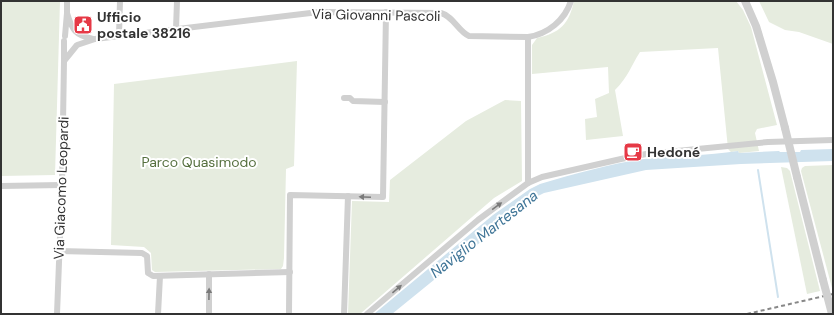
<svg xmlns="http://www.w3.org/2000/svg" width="834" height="315" viewBox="0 0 834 315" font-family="'DM Sans',sans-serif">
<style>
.green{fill:#e6ecdf}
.water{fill:#cfe2ee}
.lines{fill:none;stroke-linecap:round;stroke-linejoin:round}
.stream{stroke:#cfe2ee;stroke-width:2}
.minor{stroke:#d0d0d0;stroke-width:6}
.tertiary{stroke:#d0d0d0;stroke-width:8}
.rail{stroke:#888;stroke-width:2;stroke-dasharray:4 3;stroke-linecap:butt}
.tertiary-bridge{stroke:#d0d0d0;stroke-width:8}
.oneway{fill:#7a7a7a}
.labels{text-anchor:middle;stroke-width:4;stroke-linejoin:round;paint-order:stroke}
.street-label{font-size:14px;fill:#333;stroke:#fff}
.poi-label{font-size:14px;font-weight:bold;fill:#333;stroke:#fff;text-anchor:start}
.park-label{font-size:14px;fill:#56703f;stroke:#fff}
.water-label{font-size:15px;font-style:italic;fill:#3f7597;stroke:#fff}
</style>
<rect width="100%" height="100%" fill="#fff"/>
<g class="green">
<path d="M1,1H60L55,175L1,176Z"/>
<path d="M574,1H736L743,10L751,27L777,125L757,129L755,133L759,151L739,153L738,151L731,152L728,149L718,48L640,52C631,66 628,77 615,90L623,136L586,140L585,119L597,117L595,99L609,93L608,67L532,74V45L537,38C560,33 569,24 574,1Z"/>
<path d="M759,1H833V44L799,32L785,30L769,22Z"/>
<path d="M297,61L294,166L286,169L284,258L283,266L281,269L155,272L152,270L151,253L144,247L111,245L114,84Z"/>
<path d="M505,100L521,101L522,181L494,198L360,314H348L352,201L389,202L390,180L466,121Z"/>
<path d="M833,165V288H832L801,171L802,168L805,166Z"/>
<path d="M781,167L787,168L790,171L820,291L807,294Z"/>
</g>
<path class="water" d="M833,149V161L741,164L646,170L544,193L536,197L392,314H374L493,215L530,189L540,184C574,174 609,164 644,159C675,155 707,156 738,151L739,153L779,151L780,152H800L801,150Z"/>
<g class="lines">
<path class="stream" d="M758,170L778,297"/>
<g class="minor">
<path d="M67,13V1"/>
<path d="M176,29L177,1"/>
<path d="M65,36L67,13C72,30 75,35 93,39"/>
<path d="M119,36L120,1"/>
<path d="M528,37C548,34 565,20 571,1"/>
<path d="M64,41V61L77,45L95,39L319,12L441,13C453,16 458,31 469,36L528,37V183"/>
<path d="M344,98H350L353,101L385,102"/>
<path d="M1,186L62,185"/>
<path d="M59,251L142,253L147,256L148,273L153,276L290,272"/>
<path d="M57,314L62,185L64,61"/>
<path d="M158,314L160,276"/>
<path d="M209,314V274"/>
<path d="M289,314L290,195L383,197L386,12"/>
<path d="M344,314L348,196"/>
<path d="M367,314L478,220L528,183L542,177L621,159L646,154L768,142L833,140"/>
</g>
<g class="tertiary">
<path d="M745,1L756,26L773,82L785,128"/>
<path d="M797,177L823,280"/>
</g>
<path class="rail" d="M747,314L833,294"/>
<g class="tertiary-bridge">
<path d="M785,128L797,177"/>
<path d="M823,280L832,314"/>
</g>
</g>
<defs><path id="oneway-solid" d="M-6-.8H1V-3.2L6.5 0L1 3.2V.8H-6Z"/></defs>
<g class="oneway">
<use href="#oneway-solid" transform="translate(365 197) rotate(-178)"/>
<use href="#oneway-solid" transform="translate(497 206) rotate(-36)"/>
<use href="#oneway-solid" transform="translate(397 289) rotate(-40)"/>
<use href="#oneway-solid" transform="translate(209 294) rotate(-89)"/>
</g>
<defs>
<g id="civic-square" transform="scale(1)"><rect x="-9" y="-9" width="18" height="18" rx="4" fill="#e63946" stroke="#fff"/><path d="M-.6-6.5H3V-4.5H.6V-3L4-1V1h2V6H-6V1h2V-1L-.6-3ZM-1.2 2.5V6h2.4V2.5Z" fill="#fff"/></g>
<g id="cafe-square" transform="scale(1)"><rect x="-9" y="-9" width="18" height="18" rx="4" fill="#e63946" stroke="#fff"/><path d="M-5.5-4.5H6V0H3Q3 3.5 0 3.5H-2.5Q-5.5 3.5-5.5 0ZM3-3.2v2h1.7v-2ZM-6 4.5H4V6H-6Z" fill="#fff"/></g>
</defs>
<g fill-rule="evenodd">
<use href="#civic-square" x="83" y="25"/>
<use href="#cafe-square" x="633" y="152"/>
</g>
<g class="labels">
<g class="street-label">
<text transform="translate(376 15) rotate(1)" y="5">Via Giovanni Pascoli</text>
<text transform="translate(61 188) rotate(-88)" y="5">Via Giacomo Leopardi</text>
</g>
<g class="poi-label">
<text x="97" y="22">Ufficio<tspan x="97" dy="16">postale 38216</tspan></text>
<text x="647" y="157">Hedoné</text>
</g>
<g class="park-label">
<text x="199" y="167">Parco Quasimodo</text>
</g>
<g class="water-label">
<text transform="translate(484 234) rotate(-38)" y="5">Naviglio Martesana</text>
</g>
</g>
<rect width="834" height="315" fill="none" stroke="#333333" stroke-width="4"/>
</svg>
